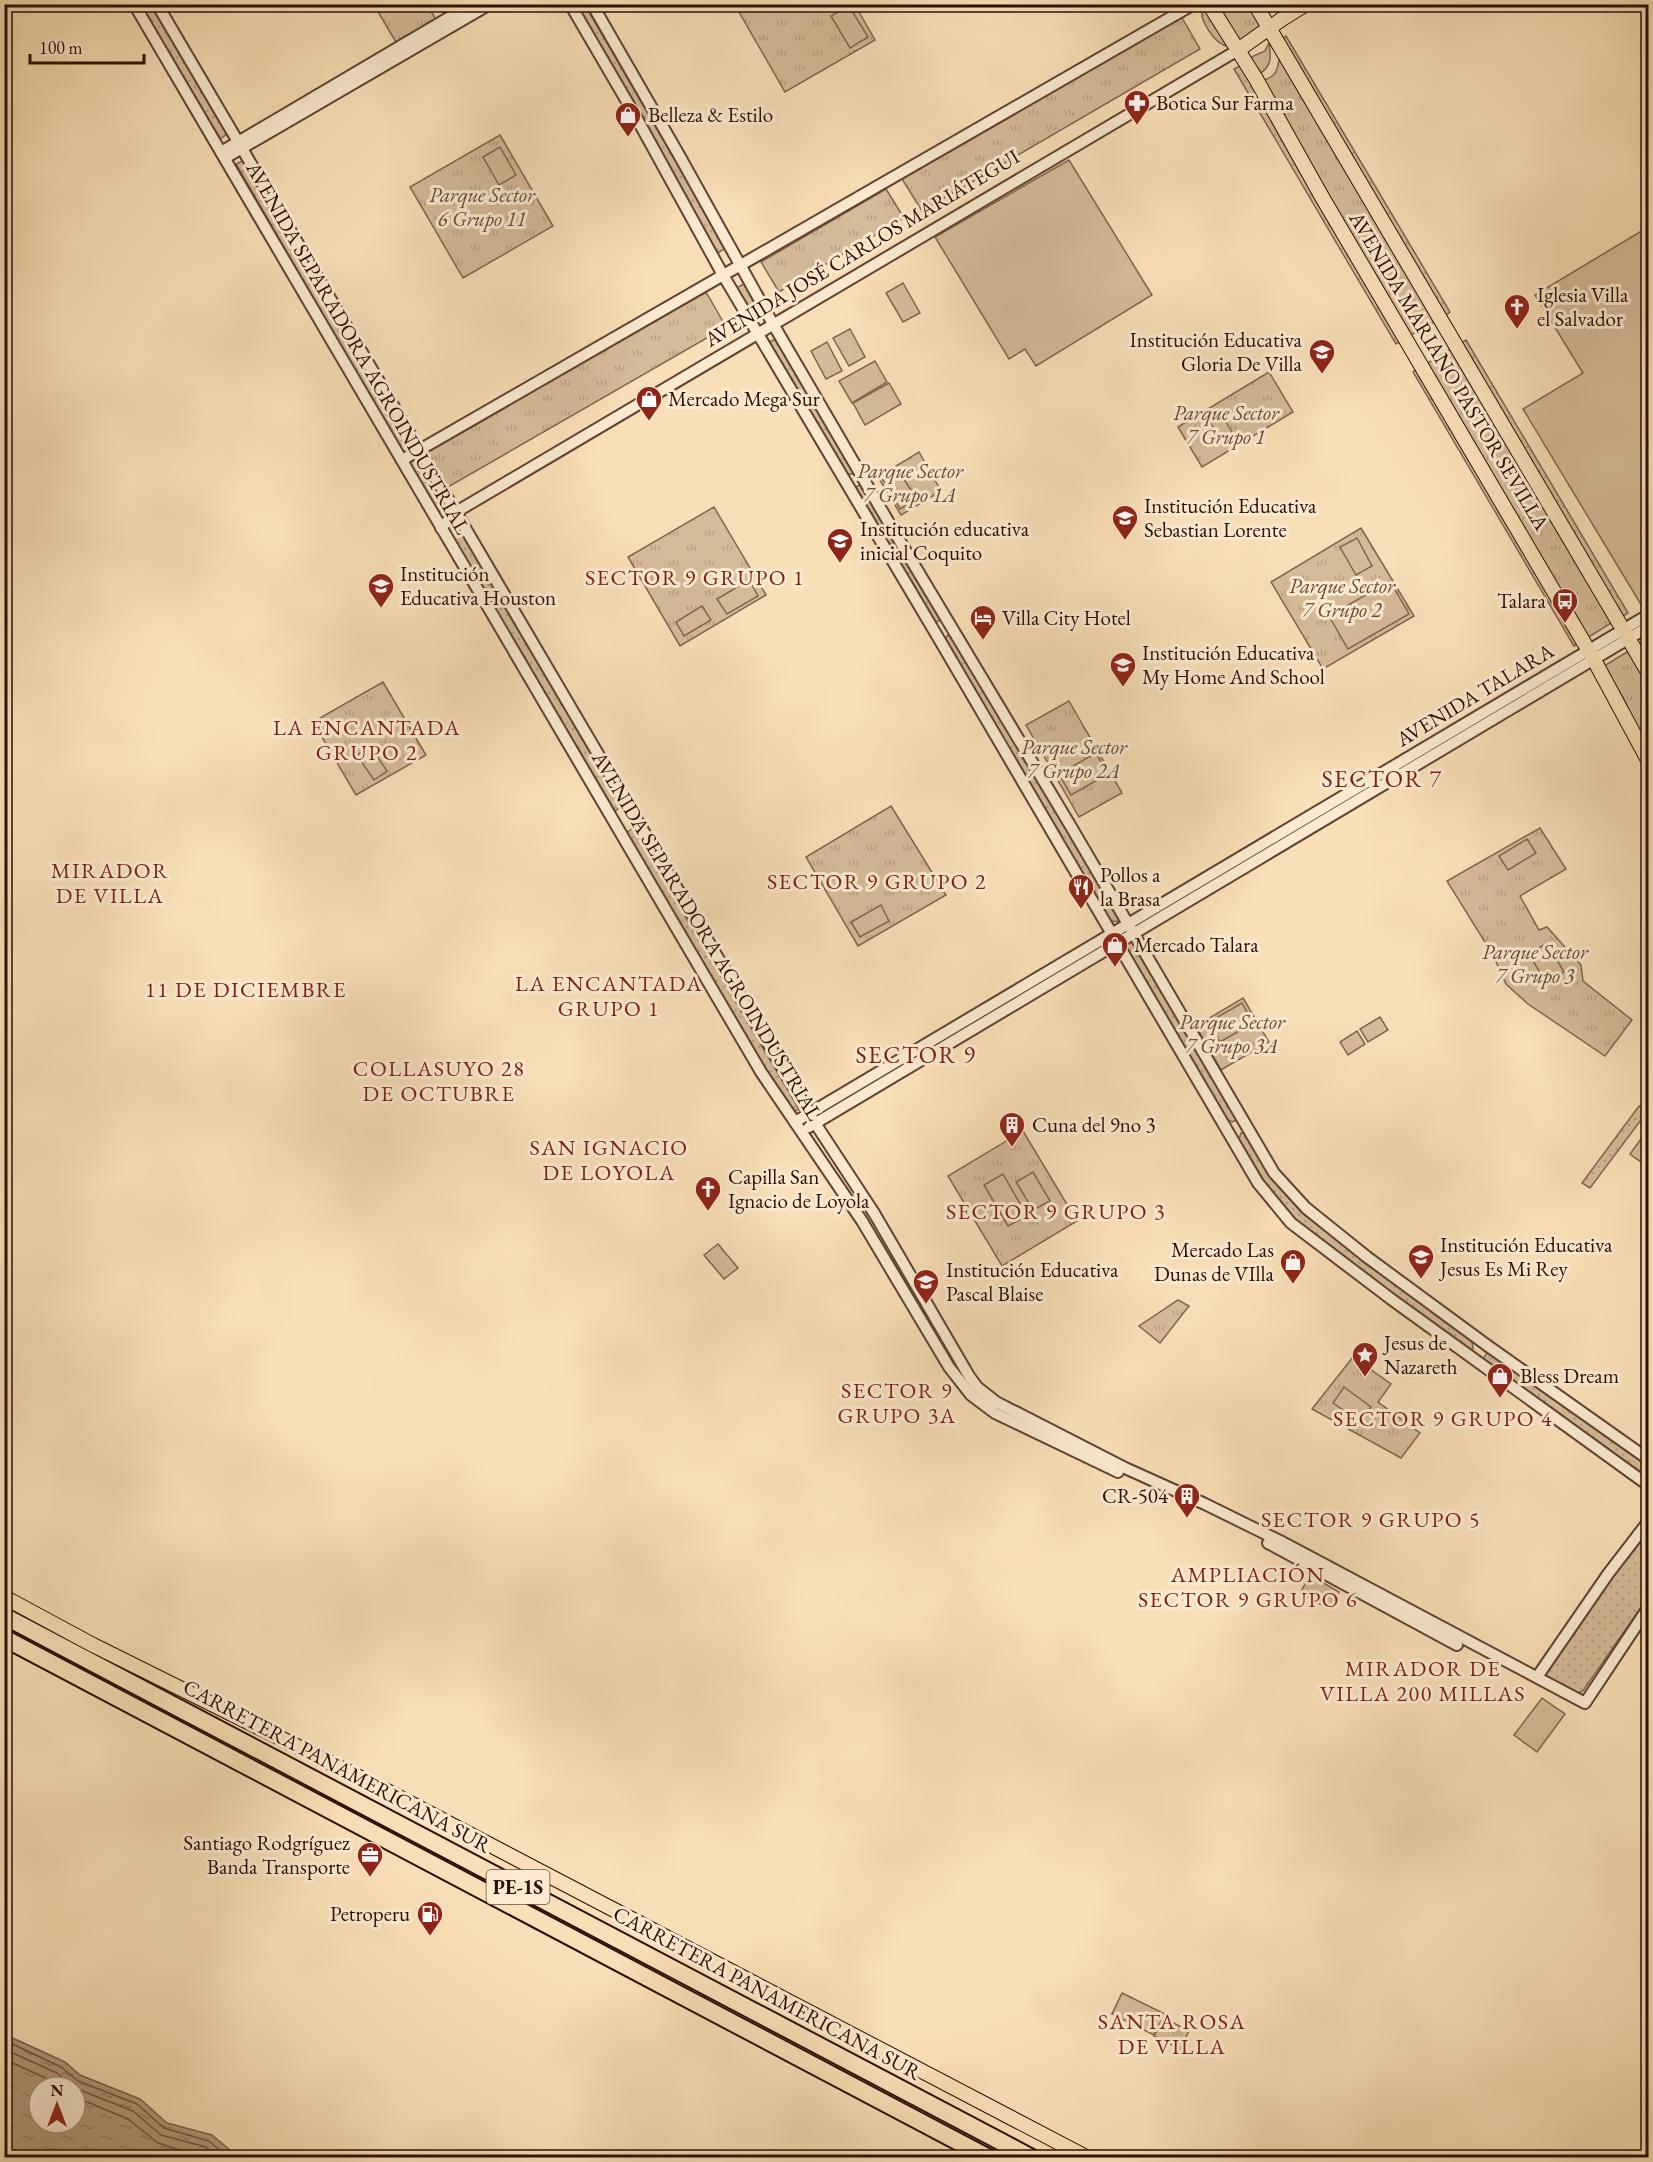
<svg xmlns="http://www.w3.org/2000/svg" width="1653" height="2162" viewBox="0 0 1653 2162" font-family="'EB Garamond',serif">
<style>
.grass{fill:url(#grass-dots);stroke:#81644e;stroke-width:1.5}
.park{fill:url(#park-tufts);stroke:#81644e;stroke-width:1.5}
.garden{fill:#d6bb99;stroke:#81644e;stroke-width:1.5}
.water{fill:url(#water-ripples);stroke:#7d614b;stroke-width:1.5;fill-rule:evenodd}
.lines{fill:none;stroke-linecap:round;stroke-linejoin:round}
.shore{stroke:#70533f;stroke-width:1.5}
.minor-casing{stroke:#5f4231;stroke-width:14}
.major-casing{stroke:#2c0e04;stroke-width:16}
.highway-casing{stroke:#2c0e04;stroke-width:20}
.minor{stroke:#fbead0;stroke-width:10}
.major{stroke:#f9dfb7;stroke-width:14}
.highway{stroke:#f9dfb7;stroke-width:16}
.labels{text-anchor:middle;stroke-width:6;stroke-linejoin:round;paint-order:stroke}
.shield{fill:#fbead0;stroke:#6a5041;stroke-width:1.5}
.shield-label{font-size:20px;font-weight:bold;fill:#2c0e04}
.poi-label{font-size:21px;fill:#2c0e04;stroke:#fbead0;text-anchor:start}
.park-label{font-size:21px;font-style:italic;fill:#684b38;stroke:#fbead0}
.street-label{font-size:21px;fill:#2c0e04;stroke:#fbead0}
.neighbourhood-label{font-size:22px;letter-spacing:1.5px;fill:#7a1f14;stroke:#fbead0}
.quarter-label{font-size:24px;letter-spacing:1.5px;fill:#7a1f14;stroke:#fbead0}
</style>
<defs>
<pattern id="grass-dots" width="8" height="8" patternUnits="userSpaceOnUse" patternTransform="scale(1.5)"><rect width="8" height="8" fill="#d6bb99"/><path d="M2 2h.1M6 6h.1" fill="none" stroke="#b8a082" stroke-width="1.8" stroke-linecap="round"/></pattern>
<pattern id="park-tufts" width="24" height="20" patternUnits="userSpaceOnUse" patternTransform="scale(1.5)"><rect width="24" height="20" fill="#d6bb99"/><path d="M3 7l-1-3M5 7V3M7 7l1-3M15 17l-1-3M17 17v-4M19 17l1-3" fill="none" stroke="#b8a082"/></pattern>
<pattern id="water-ripples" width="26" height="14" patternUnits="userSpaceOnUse" patternTransform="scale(1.5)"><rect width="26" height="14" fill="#b3987a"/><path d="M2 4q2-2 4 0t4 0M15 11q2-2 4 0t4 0" fill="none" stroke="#927a62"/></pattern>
</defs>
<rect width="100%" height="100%" fill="#f9dfb7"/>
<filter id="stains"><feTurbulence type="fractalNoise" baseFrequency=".00333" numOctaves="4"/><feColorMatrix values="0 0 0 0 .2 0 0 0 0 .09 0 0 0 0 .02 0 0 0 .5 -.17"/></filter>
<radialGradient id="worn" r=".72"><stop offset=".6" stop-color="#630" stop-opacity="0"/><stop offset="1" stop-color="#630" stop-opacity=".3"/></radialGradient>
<g class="grass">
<path d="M141,5H151L227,134L220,139Z"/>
<path d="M574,5H585L726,248L716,254Z"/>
<path d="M1202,5H1203L1229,47C1214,44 1198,19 1202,5Z"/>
<path d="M1286,36L1450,312L1443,317L1280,40Z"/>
<path d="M1242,65L1402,341L1396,344L1234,69Z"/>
<path d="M244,160L408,442L399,446L236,164Z"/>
<path d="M746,283L763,314L753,319L736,288Z"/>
<path d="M777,338L854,470L853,474H845L768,343Z"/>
<path d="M1466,340L1628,613L1620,618L1459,344Z"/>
<path d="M1418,368L1579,642L1574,646L1413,372Z"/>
<path d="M416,459L445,508L438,512L409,463Z"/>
<path d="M861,484L941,616L939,621L933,622L855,491L856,487Z"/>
<path d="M457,526L622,806L615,811L449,531Z"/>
<path d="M951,635L1119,918L1118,921L1110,922L944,642L947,636Z"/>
<path d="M633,828L799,1109L792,1113L626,833Z"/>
<path d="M1131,940L1135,943L1237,1117V1120L1232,1122L1227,1119L1126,947V943Z"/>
<path d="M1639,1106L1647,1112L1590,1188L1582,1183Z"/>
<path d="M1241,1133H1244L1282,1190L1303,1214L1472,1341L1473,1349L1468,1351L1298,1224L1271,1193L1239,1139Z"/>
<path d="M1487,1353H1490L1648,1463V1477L1482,1360Z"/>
<path d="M1648,1523V1597L1583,1691L1578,1693L1548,1681L1545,1675Z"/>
</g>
<g class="park">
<path d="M374,5H427L437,21L397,44Z"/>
<path d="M735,5H855L875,40L785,92Z"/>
<path d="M1212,5H1251L1261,27L1242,40L1237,41Z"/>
<path d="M1181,16L1200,49L922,211L902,179Z"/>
<path d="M1280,54L1436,321L1409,336L1261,81C1278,76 1277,71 1280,54Z"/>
<path d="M500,135L553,226L463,278L410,187Z"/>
<path d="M886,189L904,218L779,292L761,262Z"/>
<path d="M706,292L726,327L448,487L428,452Z"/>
<path d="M1452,348L1613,622L1587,638L1425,365Z"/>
<path d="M1269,372L1293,412L1202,467L1178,427Z"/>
<path d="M919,452L941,491L901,515L878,477Z"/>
<path d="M714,507L766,595L680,646L628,557Z"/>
<path d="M1361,528L1414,616L1323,669L1271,582Z"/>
<path d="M1630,650L1648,683V751L1634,726L1626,703L1604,666Z"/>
<path d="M383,682L426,755L356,795L313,722Z"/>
<path d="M1069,701L1122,793L1079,817L1026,725Z"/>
<path d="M891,806L946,895L858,946L806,857Z"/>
<path d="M1540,828L1566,869L1520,896L1539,930L1547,927L1581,965L1583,981L1632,1020L1605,1056L1528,1004L1506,984L1493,955L1447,881Z"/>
<path d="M1243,998L1269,1042L1221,1070L1196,1026Z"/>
<path d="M1648,1129V1167L1630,1154Z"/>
<path d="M1023,1131L1077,1221L1002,1266L948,1176Z"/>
<path d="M1178,1300L1189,1306L1160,1343L1139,1326Z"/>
<path d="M1353,1357L1391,1384L1378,1402L1420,1433L1401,1458L1312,1409Z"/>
<path d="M1164,2018L1189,2031L1180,2049L1154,2036Z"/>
</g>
<g class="garden">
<path d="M849,6L868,37L850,48L831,16Z"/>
<path d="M1269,43C1271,56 1272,67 1259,74L1249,58L1265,51Z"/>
<path d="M500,147L516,175L499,185L483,157Z"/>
<path d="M1069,160L1152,295L1036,366L1025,349L1009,359L935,237Z"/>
<path d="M1648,227V605L1643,608L1523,409L1583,373L1535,295Z"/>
<path d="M903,283L920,313L903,322L886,293Z"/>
<path d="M850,329L865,357L849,366L833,338Z"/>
<path d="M827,342L842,371L826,379L811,351Z"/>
<path d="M875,361L887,382L852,403L839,381Z"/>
<path d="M889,383L901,404L865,425L853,403Z"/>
<path d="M1220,411L1234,436L1222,443L1207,417Z"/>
<path d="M899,471L917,500L900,509L883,480Z"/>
<path d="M1357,538L1372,566L1356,575L1340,547Z"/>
<path d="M749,580L758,596L727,614L717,599Z"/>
<path d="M1390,581L1409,614L1348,649L1329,616Z"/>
<path d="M702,606L711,620L684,636L676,622Z"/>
<path d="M370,746L387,771L374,780L357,755Z"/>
<path d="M1096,753L1108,774L1071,795L1059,774Z"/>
<path d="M1527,839L1536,853L1508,870L1499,856Z"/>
<path d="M881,905L889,921L860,937L851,922Z"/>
<path d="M1547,943L1564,972L1546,983L1529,954Z"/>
<path d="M1242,1003L1253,1023L1220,1042L1209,1022Z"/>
<path d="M1380,1017L1388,1030L1368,1042L1360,1029Z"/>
<path d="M1357,1031L1365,1044L1348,1055L1340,1042Z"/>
<path d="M1033,1172L1050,1201L1033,1210L1016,1182Z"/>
<path d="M1003,1174L1027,1216L1008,1226L984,1185Z"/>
<path d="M718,1244L738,1268L724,1279L704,1255Z"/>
<path d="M1344,1387L1371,1407L1361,1422L1333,1403Z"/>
<path d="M1310,1575L1339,1592L1329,1609L1300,1593Z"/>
<path d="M1542,1698L1565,1714L1537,1752L1514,1735Z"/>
<path d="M1122,1993L1165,2014L1154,2035L1112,2014Z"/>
</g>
<path class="water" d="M4,2034L65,2062L80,2075L140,2099L167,2123L212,2135L238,2157H5ZM39,2087H75V2123H39Z"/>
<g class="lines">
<g class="shore">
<path d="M4,2040L61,2067L78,2081L137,2104L164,2128L209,2141L229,2158"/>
<path d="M4,2049L57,2073L73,2087"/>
<path d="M4,2059L52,2081L59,2087"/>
<path d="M75,2088L133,2111L161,2135L206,2147L218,2158"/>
<path d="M75,2097L128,2119L158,2143L204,2158"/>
</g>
<g class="minor-casing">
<g id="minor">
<path d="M134,4L761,1072L862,1221L949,1367L971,1395L995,1413L1118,1472"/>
<path d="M157,4L815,1123L874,1213L969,1376L977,1387L996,1402L1125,1468L1205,1504L1280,1541L1585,1703L1648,1608"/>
<path d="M570,4L636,117L723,275L939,639L1258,1183L1291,1223L1391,1299L1648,1485"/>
<path d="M592,4L679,155L773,324L892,528L1070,825L1274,1173L1306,1208L1367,1257L1488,1346L1648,1459"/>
<path d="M221,152L472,4"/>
<path d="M225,158L490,4"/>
<path d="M402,460L1194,4"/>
<path d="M441,528L456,512L1238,50"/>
<path d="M795,1122L1648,615"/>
<path d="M809,1127L1648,627"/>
<path d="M1268,1543L1457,1645"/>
<path d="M1537,1677L1608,1574L1648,1522"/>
</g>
</g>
<g class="major-casing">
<g id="major">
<path d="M1209,4L1256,79L1322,197L1593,658L1648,760"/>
<path d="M1255,4L1648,672"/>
<path d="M1238,50L1282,19L1306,4"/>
<path d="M4,1597L93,1645L387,1791L1088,2158"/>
</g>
</g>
<g class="highway-casing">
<g id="highway">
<path d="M4,1616L1032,2158"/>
<path d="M4,1638L989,2158"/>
</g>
</g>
<use href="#minor" class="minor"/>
<use href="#major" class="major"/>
<use href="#highway" class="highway"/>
</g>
<defs>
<g id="pharmacy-pin" transform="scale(1.35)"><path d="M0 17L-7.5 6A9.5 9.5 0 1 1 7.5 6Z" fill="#8f2418" stroke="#fbead0"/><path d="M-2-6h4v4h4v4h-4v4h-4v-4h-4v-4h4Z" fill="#fff"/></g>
<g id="shop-pin" transform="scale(1.35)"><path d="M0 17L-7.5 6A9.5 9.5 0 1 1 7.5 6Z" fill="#8f2418" stroke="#fbead0"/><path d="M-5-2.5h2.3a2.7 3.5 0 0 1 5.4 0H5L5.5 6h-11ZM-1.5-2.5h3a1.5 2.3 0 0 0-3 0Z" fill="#fff"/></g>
<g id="church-pin" transform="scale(1.35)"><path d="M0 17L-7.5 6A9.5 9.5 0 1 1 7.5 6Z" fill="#8f2418" stroke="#fbead0"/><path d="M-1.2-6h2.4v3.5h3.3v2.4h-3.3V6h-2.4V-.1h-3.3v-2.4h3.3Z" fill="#fff"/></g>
<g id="school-pin" transform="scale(1.35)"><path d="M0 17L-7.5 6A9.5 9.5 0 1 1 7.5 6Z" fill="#8f2418" stroke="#fbead0"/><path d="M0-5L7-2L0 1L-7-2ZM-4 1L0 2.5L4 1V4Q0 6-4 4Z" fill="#fff"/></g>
<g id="bus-pin" transform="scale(1.35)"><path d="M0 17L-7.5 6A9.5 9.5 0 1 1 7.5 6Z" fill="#8f2418" stroke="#fbead0"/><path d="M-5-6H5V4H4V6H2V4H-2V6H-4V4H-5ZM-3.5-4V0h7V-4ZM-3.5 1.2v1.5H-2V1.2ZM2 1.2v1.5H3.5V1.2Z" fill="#fff"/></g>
<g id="hotel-pin" transform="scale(1.35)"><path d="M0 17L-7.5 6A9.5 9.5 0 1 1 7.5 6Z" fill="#8f2418" stroke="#fbead0"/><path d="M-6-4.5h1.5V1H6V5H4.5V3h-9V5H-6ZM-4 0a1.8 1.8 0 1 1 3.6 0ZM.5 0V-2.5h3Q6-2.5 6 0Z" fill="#fff"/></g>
<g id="restaurant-pin" transform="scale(1.35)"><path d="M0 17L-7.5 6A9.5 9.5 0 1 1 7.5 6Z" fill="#8f2418" stroke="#fbead0"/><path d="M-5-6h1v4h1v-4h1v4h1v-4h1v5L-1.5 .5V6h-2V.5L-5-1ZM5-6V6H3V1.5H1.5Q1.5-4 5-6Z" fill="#fff"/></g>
<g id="building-pin" transform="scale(1.35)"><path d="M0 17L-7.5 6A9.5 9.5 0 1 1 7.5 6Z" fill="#8f2418" stroke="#fbead0"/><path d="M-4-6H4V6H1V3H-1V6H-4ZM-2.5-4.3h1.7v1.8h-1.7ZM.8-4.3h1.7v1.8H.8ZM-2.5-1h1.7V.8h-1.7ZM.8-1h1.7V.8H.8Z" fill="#fff"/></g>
<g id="sight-pin" transform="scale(1.35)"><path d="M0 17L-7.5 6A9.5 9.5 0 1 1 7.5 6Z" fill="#8f2418" stroke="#fbead0"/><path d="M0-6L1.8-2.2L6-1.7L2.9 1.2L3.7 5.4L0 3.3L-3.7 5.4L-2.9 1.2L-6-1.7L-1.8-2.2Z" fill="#fff"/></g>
<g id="office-pin" transform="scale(1.35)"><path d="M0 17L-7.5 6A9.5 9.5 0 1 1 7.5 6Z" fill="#8f2418" stroke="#fbead0"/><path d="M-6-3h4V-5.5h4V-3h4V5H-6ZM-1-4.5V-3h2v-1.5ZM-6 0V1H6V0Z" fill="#fff"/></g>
<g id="fuel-pin" transform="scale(1.35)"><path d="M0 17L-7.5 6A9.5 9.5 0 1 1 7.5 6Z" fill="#8f2418" stroke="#fbead0"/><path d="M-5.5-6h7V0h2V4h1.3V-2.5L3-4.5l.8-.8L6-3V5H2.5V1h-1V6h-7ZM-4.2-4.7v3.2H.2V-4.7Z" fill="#fff"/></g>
</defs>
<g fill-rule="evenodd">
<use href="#pharmacy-pin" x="1137" y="103"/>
<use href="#shop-pin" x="628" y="115"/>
<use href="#church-pin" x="1517" y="307"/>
<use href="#school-pin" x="1322" y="352"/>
<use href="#shop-pin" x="649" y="399"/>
<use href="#school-pin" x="1125" y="518"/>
<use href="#school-pin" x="840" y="541"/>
<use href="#school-pin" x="381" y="586"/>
<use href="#bus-pin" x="1565" y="601"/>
<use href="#hotel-pin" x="983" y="618"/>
<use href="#school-pin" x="1123" y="665"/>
<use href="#restaurant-pin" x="1081" y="887"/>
<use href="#shop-pin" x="1115" y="945"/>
<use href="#building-pin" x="1012" y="1125"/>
<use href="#church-pin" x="708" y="1189"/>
<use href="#school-pin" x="1421" y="1257"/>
<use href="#shop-pin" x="1293" y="1262"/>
<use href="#school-pin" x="926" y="1282"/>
<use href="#sight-pin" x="1365" y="1355"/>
<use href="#shop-pin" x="1500" y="1376"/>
<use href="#building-pin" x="1187" y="1496"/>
<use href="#office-pin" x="370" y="1855"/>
<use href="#fuel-pin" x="430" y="1914"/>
</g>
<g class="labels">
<rect class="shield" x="486.5" y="1870" width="63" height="34" rx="4.5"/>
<g class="shield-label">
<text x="518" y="1894">PE-1S</text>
</g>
<g class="poi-label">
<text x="1156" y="110">Botica Sur Farma</text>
<text x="648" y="122">Belleza &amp; Estilo</text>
<text x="1537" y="302">Iglesia Villa<tspan x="1537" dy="24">el Salvador</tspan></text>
<text x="1302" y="347" text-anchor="end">Institución Educativa<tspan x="1302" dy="24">Gloria De Villa</tspan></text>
<text x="668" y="406">Mercado Mega Sur</text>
<text x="1144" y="513">Institución Educativa<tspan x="1144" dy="24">Sebastian Lorente</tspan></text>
<text x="860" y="536">Institución educativa<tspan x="860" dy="24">inicial Coquito</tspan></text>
<text x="400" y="581">Institución<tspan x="400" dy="24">Educativa Houston</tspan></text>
<text x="1546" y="608" text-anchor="end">Talara</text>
<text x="1002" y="625">Villa City Hotel</text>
<text x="1142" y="660">Institución Educativa<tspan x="1142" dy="24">My Home And School</tspan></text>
<text x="1100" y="882">Pollos a<tspan x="1100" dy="24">la Brasa</tspan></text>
<text x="1134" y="952">Mercado Talara</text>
<text x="1032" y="1132">Cuna del 9no 3</text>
<text x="728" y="1184">Capilla San<tspan x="728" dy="24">Ignacio de Loyola</tspan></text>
<text x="1440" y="1252">Institución Educativa<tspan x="1440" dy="24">Jesus Es Mi Rey</tspan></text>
<text x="1274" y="1257" text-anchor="end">Mercado Las<tspan x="1274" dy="24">Dunas de VIlla</tspan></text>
<text x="946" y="1277">Institución Educativa<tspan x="946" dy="24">Pascal Blaise</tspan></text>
<text x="1384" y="1350">Jesus de<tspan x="1384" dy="24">Nazareth</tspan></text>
<text x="1520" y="1383">Bless Dream</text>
<text x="1168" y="1503" text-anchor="end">CR-504</text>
<text x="350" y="1850" text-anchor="end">Santiago Rodgríguez<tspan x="350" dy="24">Banda Transporte</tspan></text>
<text x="410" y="1921" text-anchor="end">Petroperu</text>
</g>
<g class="park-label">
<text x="482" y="202">Parque Sector<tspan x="482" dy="24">6 Grupo 11</tspan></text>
<text x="1226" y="420">Parque Sector<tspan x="1226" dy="24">7 Grupo 1</tspan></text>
<text x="910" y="478">Parque Sector<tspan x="910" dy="24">7 Grupo 1A</tspan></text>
<text x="1342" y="593">Parque Sector<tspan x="1342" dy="24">7 Grupo 2</tspan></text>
<text x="1074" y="754">Parque Sector<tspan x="1074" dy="24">7 Grupo 2A</tspan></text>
<text x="1535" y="959">Parque Sector<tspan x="1535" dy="24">7 Grupo 3</tspan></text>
<text x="1232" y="1029">Parque Sector<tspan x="1232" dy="24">7 Grupo 3A</tspan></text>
</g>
<g class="street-label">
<text transform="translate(862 248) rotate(-31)" y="7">AVENIDA JOSÉ CARLOS MARIÁTEGUI</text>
<text transform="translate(358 348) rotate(60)" y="7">AVENIDA SEPARADORA AGROINDUSTRIAL</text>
<text transform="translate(1449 371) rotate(59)" y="7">AVENIDA MARIANO PASTOR SEVILLA</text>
<text transform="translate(1475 695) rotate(-31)" y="7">AVENIDA TALARA</text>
<text transform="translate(707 936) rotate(59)" y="7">AVENIDA SEPARADORA AGROINDUSTRIAL</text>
<text transform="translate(337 1766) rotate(28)" y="7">CARRETERA PANAMERICANA SUR</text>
<text transform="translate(767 1993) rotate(28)" y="7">CARRETERA PANAMERICANA SUR</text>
</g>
<g class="neighbourhood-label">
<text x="695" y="585">SECTOR 9 GRUPO 1</text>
<text x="367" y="735">LA ENCANTADA<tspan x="367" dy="25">GRUPO 2</tspan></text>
<text x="110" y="878">MIRADOR<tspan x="110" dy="25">DE VILLA</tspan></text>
<text x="877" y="889">SECTOR 9 GRUPO 2</text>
<text x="609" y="991">LA ENCANTADA<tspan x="609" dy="25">GRUPO 1</tspan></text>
<text x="246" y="997">11 DE DICIEMBRE</text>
<text x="439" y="1076">COLLASUYO 28<tspan x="439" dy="25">DE OCTUBRE</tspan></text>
<text x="609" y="1155">SAN IGNACIO<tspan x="609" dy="25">DE LOYOLA</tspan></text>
<text x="1056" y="1219">SECTOR 9 GRUPO 3</text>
<text x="897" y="1398">SECTOR 9<tspan x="897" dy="25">GRUPO 3A</tspan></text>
<text x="1443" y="1426">SECTOR 9 GRUPO 4</text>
<text x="1371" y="1527">SECTOR 9 GRUPO 5</text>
<text x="1248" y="1582">AMPLIACIÓN<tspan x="1248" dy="25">SECTOR 9 GRUPO 6</tspan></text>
<text x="1423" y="1676">MIRADOR DE<tspan x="1423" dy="25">VILLA 200 MILLAS</tspan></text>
<text x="1172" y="2029">SANTA ROSA<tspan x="1172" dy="25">DE VILLA</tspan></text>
</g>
<g class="quarter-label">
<text x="1382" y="787">SECTOR 7</text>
<text x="916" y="1063">SECTOR 9</text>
</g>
</g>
<rect width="1653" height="2162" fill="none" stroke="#f9dfb7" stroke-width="24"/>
<rect x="6" y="6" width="1641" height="2150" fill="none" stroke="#2c0e04" stroke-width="3"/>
<rect x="12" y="12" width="1629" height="2138" fill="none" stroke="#2c0e04" stroke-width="1.5"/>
<g transform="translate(57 2105)"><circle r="28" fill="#fbead0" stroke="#a8927e" stroke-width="1.5"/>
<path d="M0-4.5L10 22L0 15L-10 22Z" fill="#8f2418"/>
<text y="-9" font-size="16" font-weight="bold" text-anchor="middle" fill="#2c0e04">N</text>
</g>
<path d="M30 54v9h114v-9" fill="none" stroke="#2c0e04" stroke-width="3"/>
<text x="39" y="54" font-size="18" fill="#2c0e04" stroke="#fbead0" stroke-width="4.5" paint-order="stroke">100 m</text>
<rect width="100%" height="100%" filter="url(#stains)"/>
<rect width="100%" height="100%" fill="url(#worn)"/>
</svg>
